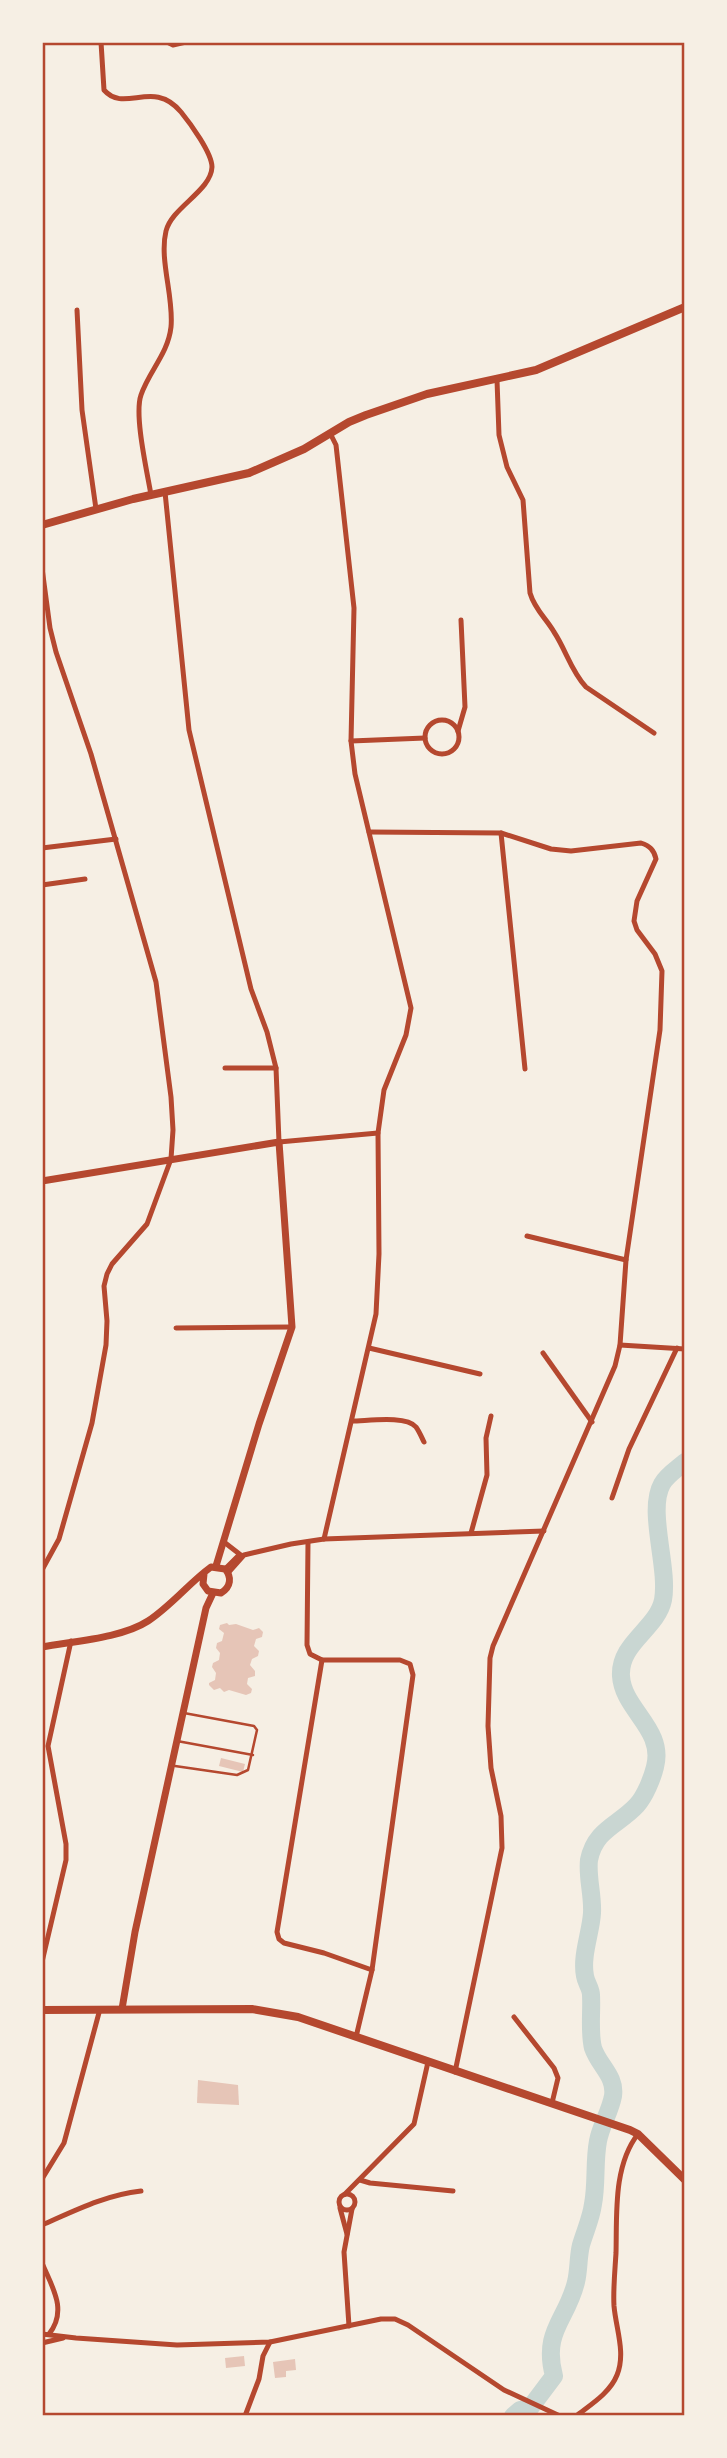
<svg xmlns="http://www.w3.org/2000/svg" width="727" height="2458" viewBox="0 0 727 2458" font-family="Roboto,sans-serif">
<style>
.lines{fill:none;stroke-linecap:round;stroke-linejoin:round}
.river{stroke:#c9d6d2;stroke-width:18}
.building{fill:#e6c5b7}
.service{stroke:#b5482f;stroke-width:2.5}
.minor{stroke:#b5482f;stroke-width:5}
.tertiary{stroke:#b5482f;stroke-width:7}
.secondary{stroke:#b5482f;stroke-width:8}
.neatline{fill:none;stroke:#b5482f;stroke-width:2.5}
</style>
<rect width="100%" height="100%" fill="#f6efe4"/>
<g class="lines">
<path class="river" d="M513,2416L520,2410L530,2408L554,2376C542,2331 567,2320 576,2282C579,2270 578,2257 581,2245C585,2231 591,2219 593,2204C597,2184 594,2162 598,2141C601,2125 610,2112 613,2096C616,2076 599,2066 593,2048C589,2032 592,2012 591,1995C591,1988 586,1983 585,1976C581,1956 591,1932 592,1913C593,1895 587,1877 589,1860C595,1829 619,1825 637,1805C645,1796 652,1779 655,1767C665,1729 623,1710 621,1676C619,1643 657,1629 663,1600C669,1567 647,1511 662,1484C667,1475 677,1469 685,1462"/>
</g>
<g class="building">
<path d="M227,1623L229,1625L236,1624L253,1630L259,1628L263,1632L262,1637L256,1639L254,1646L259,1651L258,1656L252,1659L250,1665L255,1671V1676L248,1678L247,1684L252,1689L251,1693L246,1695L229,1690L224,1692L220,1688L214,1690L209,1685V1683L215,1680L216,1673L212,1667L213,1663L219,1660L220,1653L216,1648L217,1643L222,1641L224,1633L219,1629L220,1625Z"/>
<path d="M221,1758L245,1764L243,1772L219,1766Z"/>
<path d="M198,2080L238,2085L239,2105L197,2103Z"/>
<path d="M244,2356L245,2366L226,2368L225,2358Z"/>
<path d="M295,2359L296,2370L286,2371V2377L275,2378L273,2362Z"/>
</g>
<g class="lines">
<g class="service">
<path d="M177,1741L253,1755"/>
<path d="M175,1766L237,1775L248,1770L257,1730L254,1726L184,1713"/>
</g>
<g class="minor">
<path d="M101,42L104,90C125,114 153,78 181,112C190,123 212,153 212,167C211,191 172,207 166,231C159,260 174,297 171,327C168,354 149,371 141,395C134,415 147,471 151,495"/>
<path d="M167,42L173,45L186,42"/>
<path d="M77,310L82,410L96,509"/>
<path d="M497,380L499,435L507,467L523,500L530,593C535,610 546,618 554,632C566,650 571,671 586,687L654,733"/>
<path d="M165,492L189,730L251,989L267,1032L276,1068L279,1142L378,1133"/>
<path d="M42,568L50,628L56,652L91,754L156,982L171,1097L173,1130L171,1159L147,1224L112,1264L107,1274L104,1286L107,1321L106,1345L92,1423L59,1539L42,1570"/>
<circle cx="442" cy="737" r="17"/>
<path d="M458,731L465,707L461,620"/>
<path d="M351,741L425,738"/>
<path d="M369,832L501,833L551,849L571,851L641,843C650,846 654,850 656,859L637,901L634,921L637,930L655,954L662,971L660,1030L626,1260L620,1345L615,1366L493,1646L490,1658L488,1726L491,1768L501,1816L502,1848L455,2072"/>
<path d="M501,833L525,1069"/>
<path d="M42,848L116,839"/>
<path d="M42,885L85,879"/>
<path d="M225,1068H276"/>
<path d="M527,1236L626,1260"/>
<path d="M176,1328L292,1327"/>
<path d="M620,1345L685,1349"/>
<path d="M369,1348L480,1374"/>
<path d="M543,1353L592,1422"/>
<path d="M352,1421C367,1421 406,1415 416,1427C419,1431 422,1438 424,1442"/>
<path d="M612,1498L629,1449L677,1348"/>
<path d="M471,1533L487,1475L486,1438L491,1416"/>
<path d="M324,1539L376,1314L379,1254L378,1133L384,1090L406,1035L411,1008L355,774L351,741L354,608L336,445L330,433"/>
<path d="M224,1542L242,1556"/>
<path d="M308,1542L307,1645L310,1654L322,1660H400L410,1664L413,1675L372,1970L356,2037"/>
<path d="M225,1569L239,1555"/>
<path d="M228,1573L244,1555L291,1544L324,1539L544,1531"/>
<path d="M322,1660L277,1932L279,1939L284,1943L324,1953L372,1970"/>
<path d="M42,1962L66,1860V1844L48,1746L71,1641"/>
<path d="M514,2017L554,2068L558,2078L552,2103"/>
<path d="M42,2179L64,2143L100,2009"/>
<path d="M360,2180L370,2183L453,2191"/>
<circle cx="347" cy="2202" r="8"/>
<path d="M345,2194L414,2124L428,2062"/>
<path d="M340,2208L347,2234"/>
<path d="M42,2225C74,2211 105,2195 141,2191"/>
<path d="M42,2263C52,2287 68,2310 49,2334"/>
<path d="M349,2326L344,2252L352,2209"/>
<path d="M42,2334L76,2338L177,2345L270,2342L381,2319H395L408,2325L504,2390L560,2416"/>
<path d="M42,2343L63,2338"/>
<path d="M245,2416L259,2379L263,2356L270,2342"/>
<path d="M576,2416C590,2405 610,2393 617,2375C626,2353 616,2329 614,2306C613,2289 615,2270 616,2253C617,2215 613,2166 638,2134"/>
</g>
<g class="tertiary">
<path d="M42,1181L279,1142L292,1327L259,1424L216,1566"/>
<path d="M42,1647C74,1641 122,1638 148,1621C171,1606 189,1583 211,1567L225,1569C232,1577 231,1587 221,1593L208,1591L203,1584L204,1574"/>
<path d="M122,2009L135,1932L206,1608L213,1593"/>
</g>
<g class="secondary">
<path d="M42,525L133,499L249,473L304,449L349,422L366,415L427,394L536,370L685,307"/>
<path d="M42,2010L252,2009L298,2017L630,2130L638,2134L685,2180"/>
</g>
</g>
<rect width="727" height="2458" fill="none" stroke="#f6efe4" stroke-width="88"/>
<rect x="44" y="44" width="639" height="2370" class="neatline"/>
</svg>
